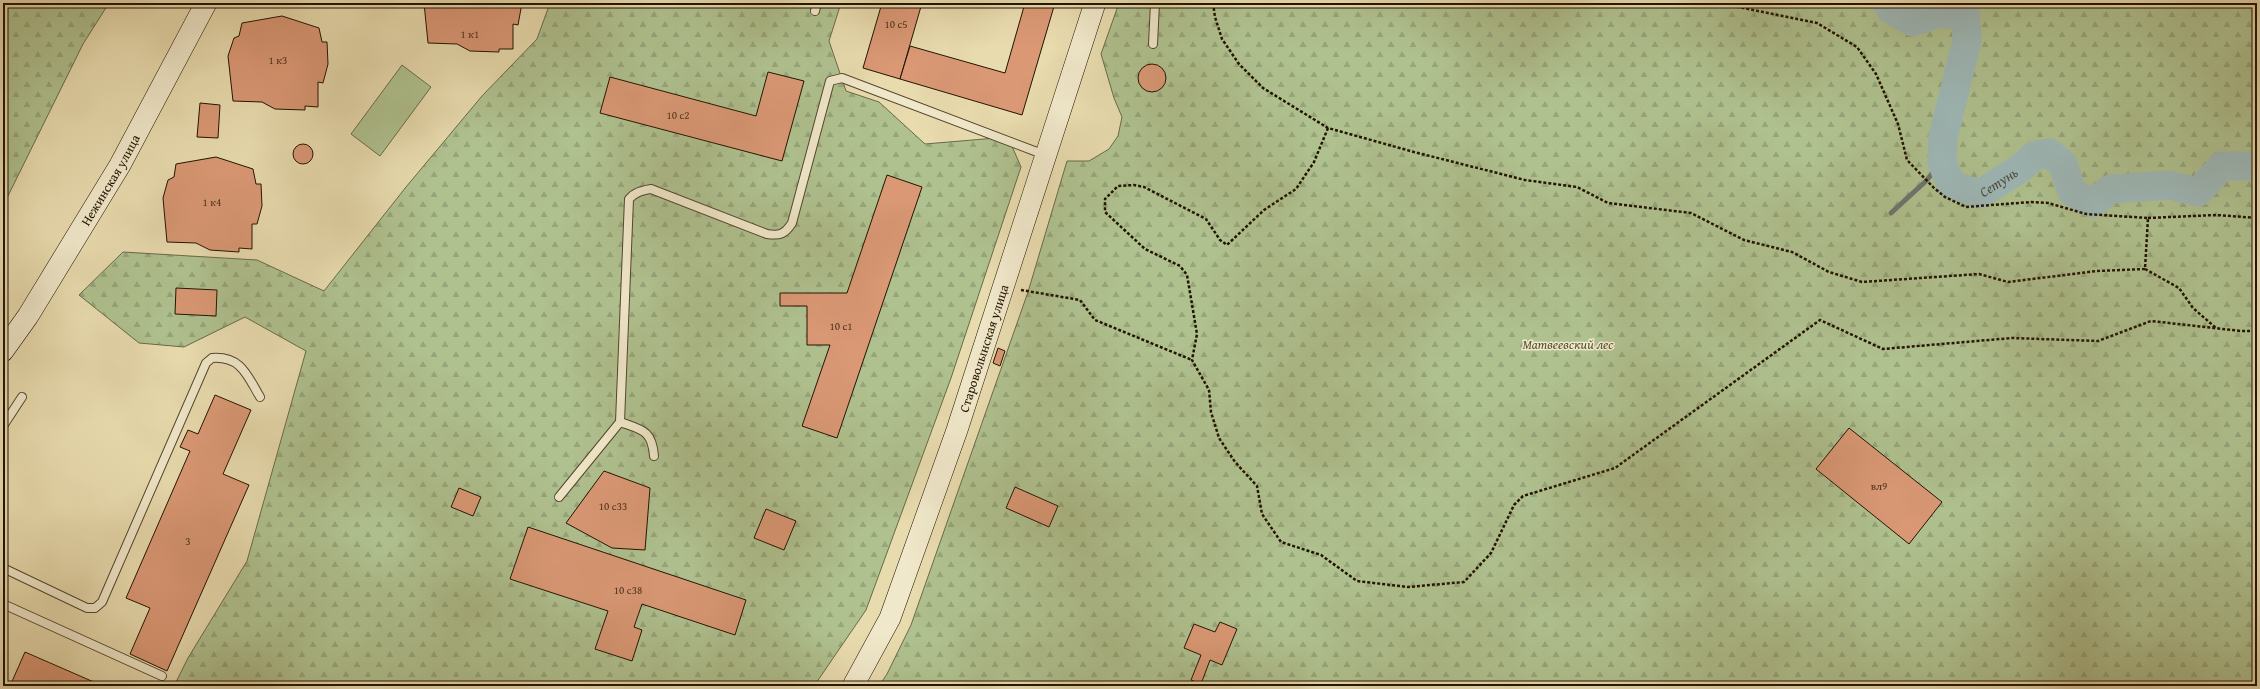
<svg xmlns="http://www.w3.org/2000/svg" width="2260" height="689" viewBox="0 0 2260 689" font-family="'Gentium Book Plus',serif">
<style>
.forest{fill:url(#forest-firs);stroke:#686a48}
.pitch{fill:#afc18f;stroke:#686a48}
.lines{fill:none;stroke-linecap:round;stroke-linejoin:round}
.stream{stroke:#6c766e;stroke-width:5}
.river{stroke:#9eb8b7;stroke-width:29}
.building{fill:#da9875;stroke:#221300}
.lane-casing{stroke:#54452c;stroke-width:10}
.secondary-casing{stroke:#221300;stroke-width:22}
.path{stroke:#221300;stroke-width:2.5;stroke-dasharray:3 2;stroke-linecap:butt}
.lane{stroke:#f0e8ca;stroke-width:8}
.secondary{stroke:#f0e8ca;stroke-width:21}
.labels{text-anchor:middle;stroke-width:3;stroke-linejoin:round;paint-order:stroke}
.number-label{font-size:11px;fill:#50341d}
.street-label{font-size:13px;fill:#221300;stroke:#f0e8ca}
.park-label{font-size:13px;font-style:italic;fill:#535032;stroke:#f0e8ca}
.water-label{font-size:14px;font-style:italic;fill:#4d4d40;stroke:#f0e8ca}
</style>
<defs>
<pattern id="forest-firs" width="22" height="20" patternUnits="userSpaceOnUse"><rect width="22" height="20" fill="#afc18f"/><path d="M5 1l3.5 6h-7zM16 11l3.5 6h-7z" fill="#96a57a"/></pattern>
</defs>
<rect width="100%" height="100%" fill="#e8dbae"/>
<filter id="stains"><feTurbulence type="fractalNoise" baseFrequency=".005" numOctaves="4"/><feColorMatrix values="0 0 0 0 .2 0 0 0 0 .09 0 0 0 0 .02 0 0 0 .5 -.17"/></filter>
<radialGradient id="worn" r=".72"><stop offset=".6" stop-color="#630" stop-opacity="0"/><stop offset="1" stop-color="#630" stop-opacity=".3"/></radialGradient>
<g class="forest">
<path d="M3,3H109L83,44L3,206Z"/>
<path d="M550,3H841L829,41L846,91L879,102L925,144L1008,137L1021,167L951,378L866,610L814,686H174L188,658L247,561L306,351L245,317L184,347L139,343L79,295L123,252L257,260L324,291L406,187L482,96L537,39Z"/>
<path d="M1119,3H2257V686H879L887,674L911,625L1028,292L1067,161H1089L1109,149L1118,136L1122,117L1114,98L1101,54Z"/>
</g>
<path class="pitch" d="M402,65L431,87L380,156L351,134Z"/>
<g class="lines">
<path class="stream" d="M1891,213L1926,181L1942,162"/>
<path class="river" id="s1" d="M1887,3L1891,10L1913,22L1940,13L1966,17L1967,41L1943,137L1942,162L1951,185L1980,194L2022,167L2035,155L2049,153L2063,164L2072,192L2092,203L2111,189L2169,185L2198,192L2222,166H2257"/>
</g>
<g class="building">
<path d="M424,3H522L518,25L513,24V49H499V52L470,51L457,44L428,43Z"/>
<path d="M882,3H922L900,79L863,68Z"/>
<path d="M1025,3H1055L1022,115L900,79L910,46L1005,73Z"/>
<path d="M282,16L319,28L322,42H327L328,64L323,83L318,82V107L305,106V110L275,109L262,102L233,101L228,56L234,38L239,36L242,23Z"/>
<circle cx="1152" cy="78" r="14"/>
<path d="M768,72L804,81L782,161L600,113L610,77L756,116Z"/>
<path d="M200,103L220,105L218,138L197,137Z"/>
<circle cx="303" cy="154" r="10"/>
<path d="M216,157L253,169L256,184H261L262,206L257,224H252V249L239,248V252L210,250L196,243L167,242L163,198L168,180L174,177L176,164Z"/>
<path d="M887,175L922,187L837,438L802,426L830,345H807V306H780V293H847Z"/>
<path d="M176,288L217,290L216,316L175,314Z"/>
<path d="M998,348L1005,351L1000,366L993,363Z"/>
<path d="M215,395L251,410L223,474L249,485L167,671L130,654L150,608L126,598L190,451L180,447L188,430L198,434Z"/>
<path d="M1849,428L1942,502L1909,544L1816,469Z"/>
<path d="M604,471L650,488L645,550L612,548L566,523Z"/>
<path d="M1015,487L1058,506L1049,527L1006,508Z"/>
<path d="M459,488L481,497L473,516L451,507Z"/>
<path d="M766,509L796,521L784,550L754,538Z"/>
<path d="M528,527L746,600L735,635L642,604L634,627L642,630L632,661L595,649L608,611L510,579Z"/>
<path d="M1220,622L1237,629L1222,665L1210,660L1201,684L1191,680L1201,655L1184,648L1194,624L1215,632Z"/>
<path d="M25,652L103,686H10Z"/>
</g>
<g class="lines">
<g class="lane-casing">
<g id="lane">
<path d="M815,11L817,3"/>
<path d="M1153,44L1155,3"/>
<path d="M620,422C642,430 652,430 654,456"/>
<path d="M3,426L22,397"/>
<path d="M559,497L620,422L629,199C635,192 641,191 651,189L767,234C780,236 785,234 792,223L830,81L842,78L1045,155"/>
<path d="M3,568L87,608H95L102,602L206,363L212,358C241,356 247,375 260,397"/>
<path d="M3,604L162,676"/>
</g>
</g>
<g class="secondary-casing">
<g id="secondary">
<path id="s2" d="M3,351L28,316L120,165L206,3"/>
<path id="s3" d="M853,686L890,618L957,430L1095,3"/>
</g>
</g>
<g class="path">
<path d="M1213,3L1215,17L1222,39L1239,64L1263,88L1328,128L1414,152L1525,180L1577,187L1608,203L1691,213L1744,240L1792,252L1829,272L1862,282L1979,274L2008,282L2097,271L2145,269L2148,218L2086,214L2048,203L2031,202L1966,207L1945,197L1934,188L1907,160L1898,124L1876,74L1857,47L1817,23L1719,3"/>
<path d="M1328,128L1314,162L1296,189L1264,210L1227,245L1220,240L1206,219L1144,187L1134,185L1118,186L1105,199V212L1145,249L1180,266L1187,275L1197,334L1192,360L1209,390L1211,412L1219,438L1235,462L1257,486L1262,514L1281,542L1321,555L1357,581L1408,587L1464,582L1491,553L1514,505L1523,496L1615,468L1820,320L1883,349L2012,338L2098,341L2151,321L2241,331H2257"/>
<path d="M2148,218L2216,215L2257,218"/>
<path d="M2145,269L2179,288L2193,308L2216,328"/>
<path d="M1021,290L1080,300L1095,320L1192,360"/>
</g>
<use href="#lane" class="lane"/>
<use href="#secondary" class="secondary"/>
</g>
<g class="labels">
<g class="number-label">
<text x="896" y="28">10 с5</text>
<text x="470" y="38">1 к1</text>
<text x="278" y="64">1 к3</text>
<text x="678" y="119">10 с2</text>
<text x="212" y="206">1 к4</text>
<text x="841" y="330">10 с1</text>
<text x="1879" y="490">вл9</text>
<text x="613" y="510">10 с33</text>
<text x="188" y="545">3</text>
<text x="628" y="594">10 с38</text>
</g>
<g class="street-label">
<text dy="5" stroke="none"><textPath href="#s2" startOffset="202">Нежинская улица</textPath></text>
<text dy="5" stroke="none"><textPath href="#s3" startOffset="363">Староволынская улица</textPath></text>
</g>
<g class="park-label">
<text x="1568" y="349">Матвеевский лес</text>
</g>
<g class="water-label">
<text dy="5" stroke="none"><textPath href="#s1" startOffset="313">Сетунь</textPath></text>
</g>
</g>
<rect width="2260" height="689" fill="none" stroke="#e8dbae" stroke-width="16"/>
<rect x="4" y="4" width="2252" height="681" fill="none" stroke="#221300" stroke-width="2"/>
<rect x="8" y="8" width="2244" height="673" fill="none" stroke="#221300"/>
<rect width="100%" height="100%" filter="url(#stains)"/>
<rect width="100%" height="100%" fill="url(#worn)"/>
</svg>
